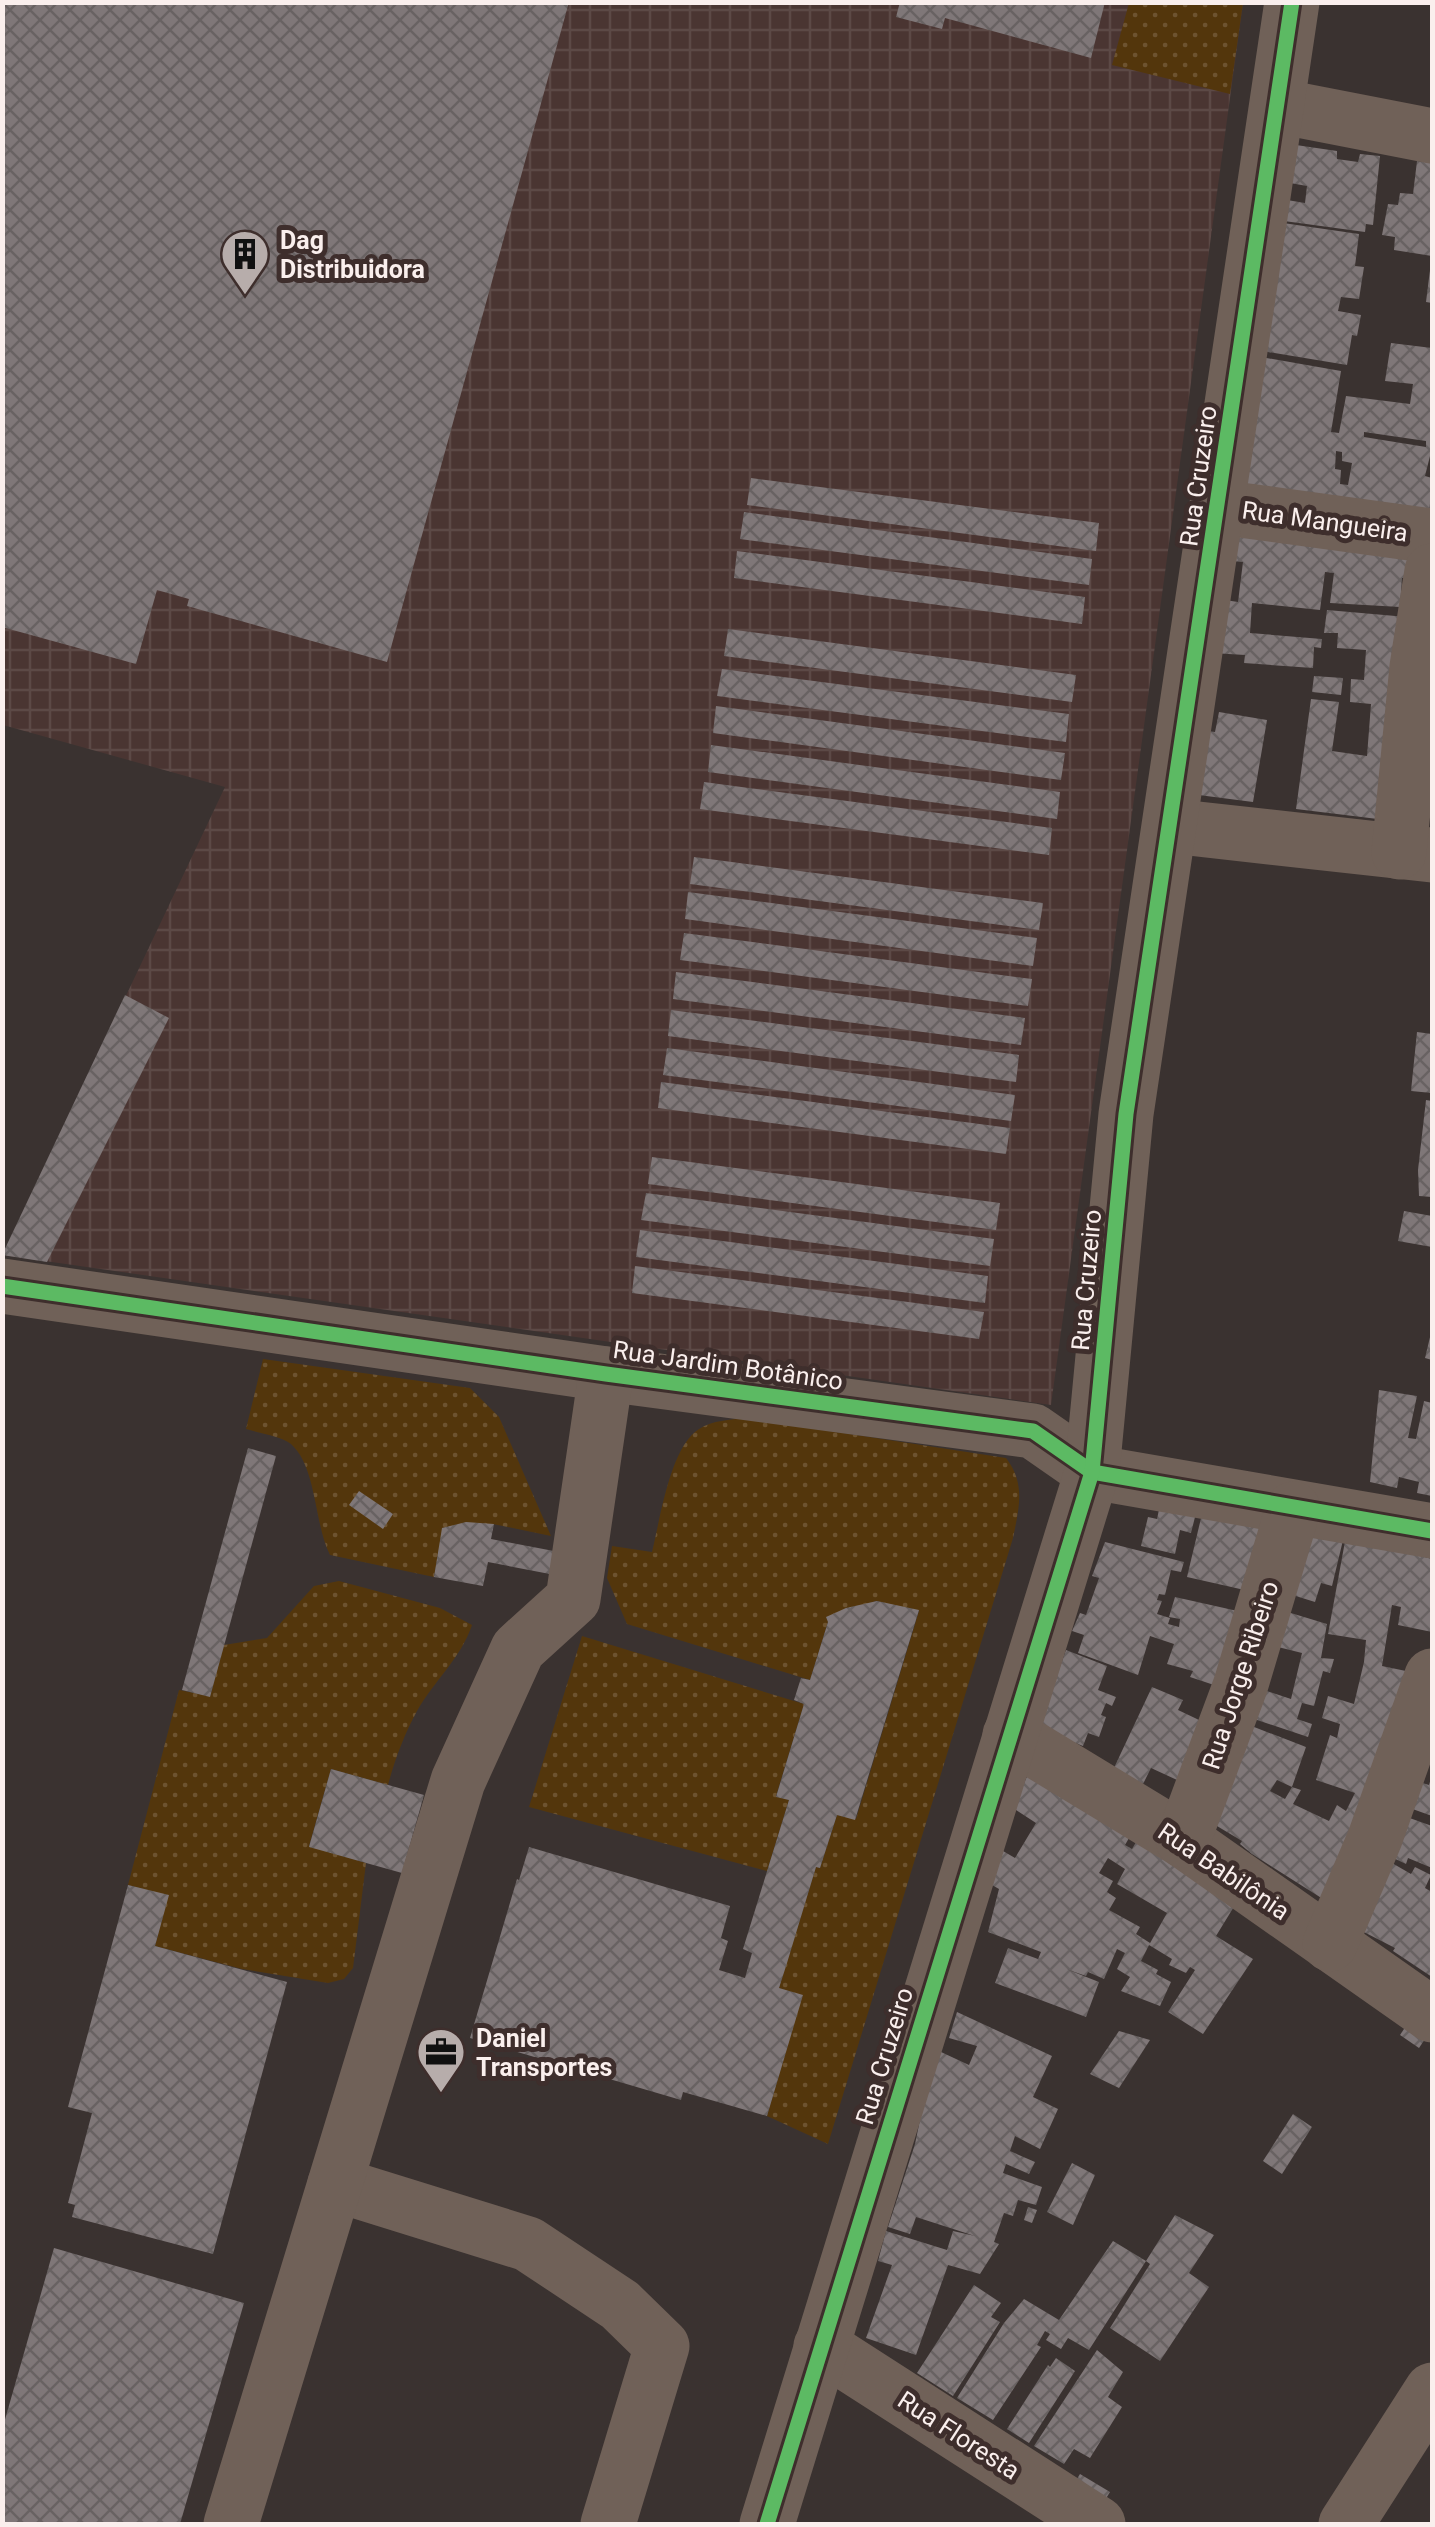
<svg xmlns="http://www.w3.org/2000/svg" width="1435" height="2527" viewBox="0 0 1435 2527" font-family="Roboto,sans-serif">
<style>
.industrial{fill:url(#industrial-grid)}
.green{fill:url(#green-dots)}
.building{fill:url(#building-cross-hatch);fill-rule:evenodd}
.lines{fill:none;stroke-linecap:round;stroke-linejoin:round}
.minor{stroke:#706158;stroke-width:55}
.cycleway-casing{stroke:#3e2e2c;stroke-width:21}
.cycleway{stroke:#5cba63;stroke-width:15}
.labels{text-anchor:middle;stroke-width:10;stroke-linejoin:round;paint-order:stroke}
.poi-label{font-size:25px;font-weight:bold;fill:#faefed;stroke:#3e2e2c;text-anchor:start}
.street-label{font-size:25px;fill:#faefed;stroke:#3e2e2c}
</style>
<defs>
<pattern id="industrial-grid" width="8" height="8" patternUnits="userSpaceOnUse" patternTransform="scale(2.5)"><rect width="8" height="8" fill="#4a3532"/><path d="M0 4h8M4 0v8" fill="none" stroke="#5c4946"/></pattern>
<pattern id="green-dots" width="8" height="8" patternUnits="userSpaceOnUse" patternTransform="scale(2.5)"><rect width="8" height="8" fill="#53360c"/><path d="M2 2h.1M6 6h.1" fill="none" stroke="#6d5330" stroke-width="1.8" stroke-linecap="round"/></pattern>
<pattern id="building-cross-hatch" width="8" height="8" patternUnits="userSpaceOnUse" patternTransform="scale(2.5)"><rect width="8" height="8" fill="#7f7778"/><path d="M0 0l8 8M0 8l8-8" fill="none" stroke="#686262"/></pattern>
</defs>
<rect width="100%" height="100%" fill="#3a3230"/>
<path class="industrial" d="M3,3H1243L1051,1405L3,1255L225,787L3,725Z"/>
<g class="green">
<path d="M1129,3H1243L1230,94L1112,65Z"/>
<path d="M263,1359L470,1388L499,1417L551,1536L493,1524L443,1528L434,1577L330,1555C314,1524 317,1467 291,1444C281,1436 259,1433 246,1429Z"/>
<path d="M745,1418L1006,1458C1026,1484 1019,1508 1013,1538L828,2144L767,2116L802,1996L779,1988L816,1867L820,1868L837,1815L856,1819L919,1611L876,1601L827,1617L828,1622L810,1680L627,1624L607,1578L612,1546L652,1552C660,1520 670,1447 699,1429C713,1420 730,1420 745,1418Z"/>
<path d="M339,1581L440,1608L472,1625C461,1658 434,1681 417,1711C404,1735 395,1759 388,1785L331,1769L309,1846L366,1863L353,1968L344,1979L328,1983L242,1969L155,1946L168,1896L128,1885L179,1690L210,1696L224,1645L267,1638L314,1586Z"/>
<path d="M582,1636L804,1704L776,1796L789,1800L767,1871L529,1807Z"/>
</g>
<g class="building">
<path d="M2,2H569L387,662L187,606L189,599L157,590L136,664L2,627Z"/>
<path d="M900,2H1105L1091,58L945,18L942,29L896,17Z"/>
<path d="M1296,145L1337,151V159L1358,162L1360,154L1380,156L1373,225L1366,224L1365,232L1284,221L1287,200L1305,203L1307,186L1290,183Z"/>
<path d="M1417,161L1432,163V256L1394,250L1395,237L1382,235L1388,204L1398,205L1400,193L1413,194Z"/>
<path d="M1283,223L1359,234L1355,266L1364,267L1359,299L1341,297L1338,311L1361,315L1357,336L1352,335L1347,365L1262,351Z"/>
<path d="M1430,270H1432V303L1426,302Z"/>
<path d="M1391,343L1432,348V448L1425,476L1432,478L1429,516L1239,489L1255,356L1341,371L1331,432L1339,433L1346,396L1410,404L1413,384L1385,381ZM1364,432L1426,441V447L1364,437ZM1336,451L1342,452V461L1352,463L1348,485L1340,484L1341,470L1335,469Z"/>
<path d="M751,478L1099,523L1096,551L747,505Z"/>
<path d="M744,512L1092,559L1089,585L740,539Z"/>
<path d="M1233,519L1402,547L1421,579L1402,578L1400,607L1330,603L1334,573L1325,572L1320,610L1252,603L1250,633L1322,639L1321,648L1314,647L1313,668L1244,663L1245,655L1212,653L1225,600L1238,602L1243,562L1230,561Z"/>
<path d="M737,551L1085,597L1082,624L734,578Z"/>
<path d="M1327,610L1407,617L1394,821L1296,809L1311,699L1339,702L1332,751L1367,756L1371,704L1350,702L1351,679L1364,680L1366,650L1337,648L1338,633H1324Z"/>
<path d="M728,629L1076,675L1072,702L724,656Z"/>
<path d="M722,669L1069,714L1066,742L717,696Z"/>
<path d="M1314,676L1343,678L1341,695L1312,692Z"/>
<path d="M716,706L1065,753L1061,780L713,733Z"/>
<path d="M1219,712L1267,720L1253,802L1191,794L1201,730L1215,732Z"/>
<path d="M711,745L1060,792L1057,819L708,772Z"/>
<path d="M704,782L1052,828L1049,855L700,809Z"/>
<path d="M694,857L1043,903L1039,930L690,884Z"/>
<path d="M688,892L1037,938L1033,966L685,919Z"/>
<path d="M684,933L1032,979L1028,1006L680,960Z"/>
<path d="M676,972L1025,1018L1021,1045L673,999Z"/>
<path d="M125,995L169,1018L47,1262L2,1255Z"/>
<path d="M671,1010L1019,1055L1016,1082L668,1036Z"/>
<path d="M1417,1032L1432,1034V1093L1411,1091Z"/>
<path d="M667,1048L1015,1095L1011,1121L663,1075Z"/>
<path d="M661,1082L1010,1128L1006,1154L658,1108Z"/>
<path d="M1426,1100L1432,1101V1197L1419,1196L1418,1170Z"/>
<path d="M652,1157L1000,1203L996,1230L648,1184Z"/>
<path d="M646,1193L994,1239L990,1266L641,1220Z"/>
<path d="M1404,1211L1432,1216V1247L1398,1241Z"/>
<path d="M640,1230L988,1276L985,1303L636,1257Z"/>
<path d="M635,1266L984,1312L979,1339L632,1293Z"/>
<path d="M1431,1333H1432V1360L1425,1358Z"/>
<path d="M1379,1390L1417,1396L1408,1438L1416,1439L1424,1401L1432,1403V1496L1417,1493L1419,1482L1399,1477L1397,1488L1370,1482Z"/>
<path d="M248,1448L276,1456L210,1697L182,1690Z"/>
<path d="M359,1491L393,1514L383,1529L349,1505Z"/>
<path d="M1160,1505L1196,1513L1191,1533L1180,1530L1175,1554L1141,1546L1148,1517L1157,1519Z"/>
<path d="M1202,1514L1272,1529L1249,1591L1187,1577Z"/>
<path d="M466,1522L494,1524L491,1539L559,1552L555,1575L488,1562L483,1586L434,1577L442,1528Z"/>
<path d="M1304,1528L1344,1536L1332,1586L1321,1583L1315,1602L1286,1593Z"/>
<path d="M1346,1536L1432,1559V1632L1398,1625L1401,1607L1392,1605L1382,1666L1425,1675L1334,1906L1252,1854L1240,1844L1242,1841L1207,1820L1249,1725L1306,1747L1292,1787L1277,1780L1270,1791L1285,1799L1292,1787L1301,1790L1293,1804L1329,1821L1337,1805L1346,1811L1355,1793L1316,1780L1330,1735L1337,1738L1340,1724L1322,1718L1328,1696L1354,1704L1364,1662L1366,1640L1328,1634Z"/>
<path d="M1105,1542L1184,1562L1181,1572L1171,1570L1165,1595L1159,1594L1157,1600L1162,1601L1157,1614L1170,1618L1168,1624L1179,1627L1180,1619L1169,1617L1175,1597L1251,1614L1229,1690L1190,1677L1193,1671L1167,1664L1174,1644L1150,1636L1138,1675L1078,1653L1084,1635L1072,1631L1080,1613L1086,1615L1099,1578L1092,1576Z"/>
<path d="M877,1601L919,1610L855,1820L837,1815L820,1868L816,1867L787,1963L779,1988L803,1995L767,2116L683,2092L681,2100L470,2038L517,1879L519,1880L529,1847L730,1906L721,1938L728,1941L719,1970L745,1978L752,1953L743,1949L789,1800L776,1797L804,1704L794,1700L801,1678L810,1680L828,1622L826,1617L846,1608Z"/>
<path d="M1281,1610L1327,1624L1321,1658L1334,1659L1330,1673L1323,1671L1314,1706L1302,1703L1297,1719L1312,1724L1308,1737L1248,1717L1258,1688L1291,1699L1302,1653L1270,1645Z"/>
<path d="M1066,1650L1107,1666L1098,1690L1116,1697L1112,1706L1106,1703L1101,1715L1106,1717L1099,1737L1088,1733L1083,1746L1053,1734L1040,1723Z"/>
<path d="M1152,1687L1183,1700L1178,1710L1216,1728L1188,1785L1151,1768L1143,1784L1113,1770Z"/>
<path d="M331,1769L424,1795L402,1873L309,1847Z"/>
<path d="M1029,1772L1129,1838L1125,1845L1132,1849L1139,1837L1235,1905L1216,1936L1253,1959L1203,2034L1168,2012L1195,1970L1190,1967L1186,1973L1169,1965L1172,1959L1149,1945L1167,1913L1117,1884L1125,1869L1108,1858L1099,1873L1113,1881L1107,1892L1116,1898L1109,1910L1140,1927L1136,1934L1150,1943L1141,1961L1158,1970L1156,1974L1171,1982L1160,2006L1121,1991L1130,1977L1117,1969L1125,1953L1117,1949L1104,1979L1088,1972L1086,1976L1066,1969L1099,1982L1086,2017L995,1983L1008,1948L1038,1959L1041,1952L988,1932L999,1889L992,1885L1003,1851L1015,1858L1036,1823L1013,1808Z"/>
<path d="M1432,1775V1816L1407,1807L1416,1781L1429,1785Z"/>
<path d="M1404,1816L1432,1826V1868L1408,1858L1406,1864L1389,1856Z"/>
<path d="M1392,1863L1411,1874L1415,1867L1431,1875L1425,1888L1432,1892V1977L1393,1951L1395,1948L1358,1929Z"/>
<path d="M128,1885L169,1895L155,1946L287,1982L213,2254L72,2217L75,2205L68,2203L92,2113L68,2107Z"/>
<path d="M957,2012L1052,2056L1033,2097L1058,2109L1040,2149L1015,2136L1010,2151L1035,2162L1029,2174L1006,2164L1003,2173L1042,2187L1036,2205L1018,2200L1013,2216L1004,2213L994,2242L999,2244L980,2274L948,2265L916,2355L866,2338L892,2265L878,2261L886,2231L947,2250L953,2231L975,2236L916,2217L910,2234L888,2227L915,2144L926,2091L941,2052L969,2065L977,2046L949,2038Z"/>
<path d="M1406,2026L1425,2039L1419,2048L1400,2035Z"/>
<path d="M1119,2031L1150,2040L1119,2088L1090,2074Z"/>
<path d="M1293,2114L1312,2127L1282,2174L1263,2161Z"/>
<path d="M1072,2163L1095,2175L1073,2225L1047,2212Z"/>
<path d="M1028,2207L1037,2210L1032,2223L1024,2220Z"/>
<path d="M1175,2215L1214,2235L1189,2273L1209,2287L1160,2361L1110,2328L1150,2264L1146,2261Z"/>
<path d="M1113,2241L1146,2261L1089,2350L1068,2338L1061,2349L1046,2340L1050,2334L1045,2331L1037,2345L1041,2347L993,2420L957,2398L1004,2323L1024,2299L1059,2320Z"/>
<path d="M54,2248L244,2303L180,2524H2V2430Z"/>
<path d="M974,2285L1001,2303L991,2317L1000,2322L953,2396L917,2373Z"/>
<path d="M1097,2350L1123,2372L1108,2397L1122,2407L1090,2458L1074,2449L1064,2464L1034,2446Z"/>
<path d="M1056,2358L1075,2371L1029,2443L1007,2429L1048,2365L1050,2367Z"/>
<path d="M1080,2474L1110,2492L1100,2508L1072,2487Z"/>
</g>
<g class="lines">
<g class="minor">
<path d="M1278,106L1432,136"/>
<path d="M1218,507L1432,536"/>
<path d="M1171,826L1432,855"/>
<path d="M1399,852L1417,667L1432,571"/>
<path d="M2,1286L606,1374L1033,1431L1092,1472L1432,1531"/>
<path d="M1010,1735L1183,1840L1432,2015"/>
<path d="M1183,1840L1241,1684L1293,1509"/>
<path d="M1330,1944L1375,1838L1432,1676"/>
<path d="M335,2184L528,2244L620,2305L662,2346L608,2524"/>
<path d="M821,2346L1098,2524"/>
<path d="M231,2524L458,1781L518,1649L573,1599L606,1374"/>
<path d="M767,2524L1092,1472L1126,1114L1292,2"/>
<path d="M1346,2524L1432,2390"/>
</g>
<g class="cycleway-casing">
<g id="cycleway">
<path d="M2,1286L606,1374L1033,1431L1092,1472L1432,1531"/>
<path d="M767,2524L1092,1472L1126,1114L1292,2"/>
</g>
</g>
<use href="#cycleway" class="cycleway"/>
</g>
<defs>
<g id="building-pin" transform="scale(2.5)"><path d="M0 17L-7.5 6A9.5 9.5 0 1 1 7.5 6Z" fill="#b7adab" stroke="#3e2e2c"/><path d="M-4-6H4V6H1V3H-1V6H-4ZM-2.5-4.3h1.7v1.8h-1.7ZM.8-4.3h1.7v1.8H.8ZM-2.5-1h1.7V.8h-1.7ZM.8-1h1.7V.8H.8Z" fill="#111"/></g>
<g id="office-pin" transform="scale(2.5)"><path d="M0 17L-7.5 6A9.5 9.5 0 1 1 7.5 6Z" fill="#b7adab" stroke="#3e2e2c"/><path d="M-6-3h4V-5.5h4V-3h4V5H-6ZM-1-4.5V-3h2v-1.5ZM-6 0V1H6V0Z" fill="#111"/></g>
</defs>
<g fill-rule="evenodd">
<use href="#building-pin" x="245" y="254"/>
<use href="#office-pin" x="441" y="2052"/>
</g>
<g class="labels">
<g class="poi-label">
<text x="280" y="249">Dag<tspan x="280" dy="29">Distribuidora</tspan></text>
<text x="476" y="2047">Daniel<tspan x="476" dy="29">Transportes</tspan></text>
</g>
<g class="street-label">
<text transform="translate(1198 476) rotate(-82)" y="9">Rua Cruzeiro</text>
<text transform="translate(1325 521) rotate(8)" y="9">Rua Mangueira</text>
<text transform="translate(1086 1280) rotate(-85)" y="9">Rua Cruzeiro</text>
<text transform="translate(728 1365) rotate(8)" y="9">Rua Jardim Botânico</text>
<text transform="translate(1240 1675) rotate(-72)" y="9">Rua Jorge Ribeiro</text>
<text transform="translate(1224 1871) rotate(34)" y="9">Rua Babilônia</text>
<text transform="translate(884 2056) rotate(-73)" y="9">Rua Cruzeiro</text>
<text transform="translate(959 2435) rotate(33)" y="9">Rua Floresta</text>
</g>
</g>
<rect width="1435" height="2527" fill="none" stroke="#faefed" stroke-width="10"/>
</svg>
